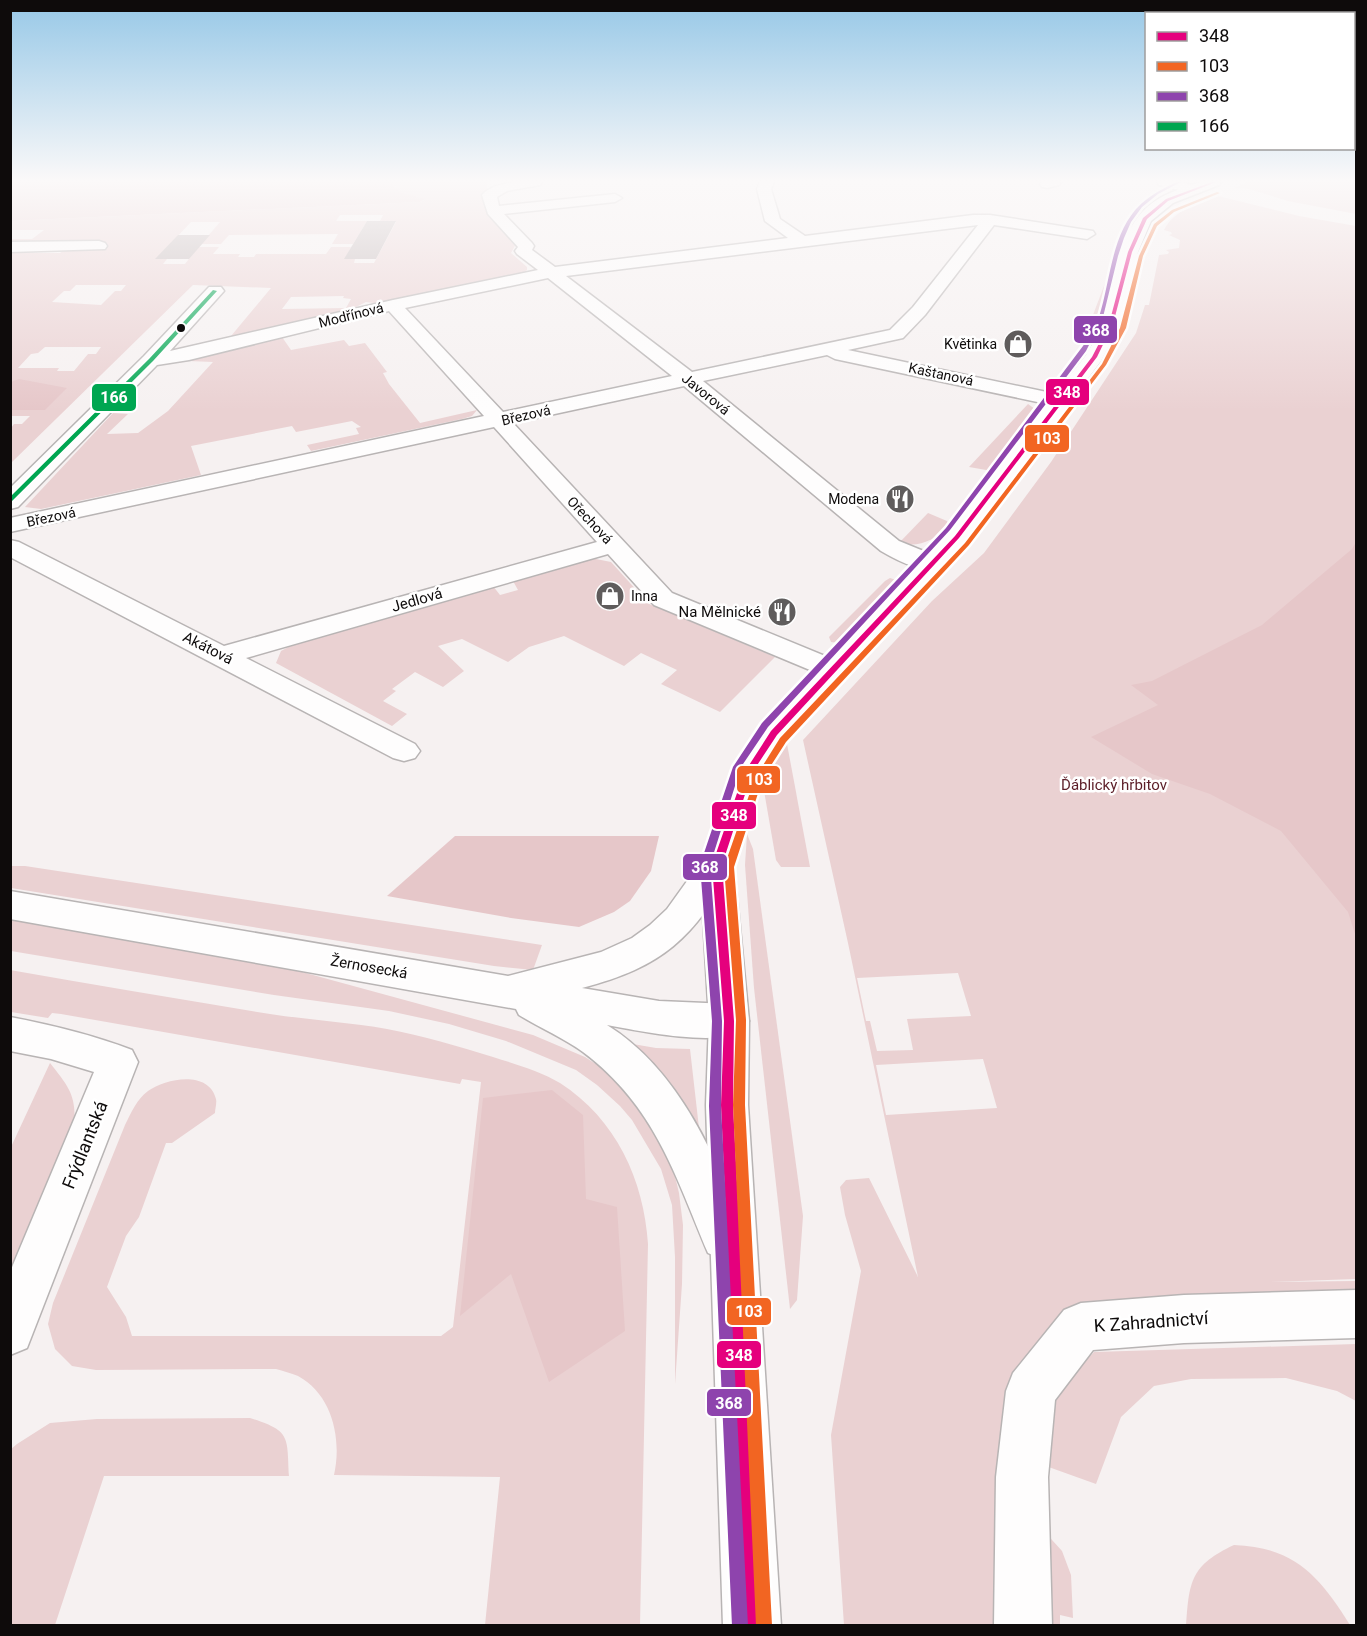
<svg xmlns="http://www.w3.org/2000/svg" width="1367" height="1636" viewBox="0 0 1367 1636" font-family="Roboto,sans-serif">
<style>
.green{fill:#ead1d2;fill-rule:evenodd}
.forest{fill:#e6c7c9}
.building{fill:#beb2b3}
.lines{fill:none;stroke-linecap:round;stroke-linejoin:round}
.minor-casing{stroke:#b8b4b4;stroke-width:3}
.tertiary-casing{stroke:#b8b4b4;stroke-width:3}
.secondary-casing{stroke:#b8b4b4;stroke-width:3}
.minor{fill:#fefdfd;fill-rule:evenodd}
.tertiary{fill:#fefdfd;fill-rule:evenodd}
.secondary{fill:#fefdfd;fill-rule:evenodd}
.bus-1-casing{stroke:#fff;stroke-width:5}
.bus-2-casing{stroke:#fff;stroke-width:5}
.bus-3-casing{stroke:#fff;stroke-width:5}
.bus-4-casing{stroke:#fff;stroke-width:5}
.bus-1{fill:#e5007d;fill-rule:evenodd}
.bus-2{fill:#f26522;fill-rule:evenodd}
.bus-3{fill:#8e44ad;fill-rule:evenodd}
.bus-4{fill:#00a651;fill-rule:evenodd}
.bus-dot{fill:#0e0b0b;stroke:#fff;stroke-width:2}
.labels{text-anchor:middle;stroke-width:5;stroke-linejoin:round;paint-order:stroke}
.far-street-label{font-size:14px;fill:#0e0b0b;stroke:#fff}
.far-poi-label{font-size:14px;fill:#0e0b0b;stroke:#fff;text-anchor:end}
.street-label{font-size:15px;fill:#0e0b0b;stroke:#fff}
.poi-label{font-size:15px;fill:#0e0b0b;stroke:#fff;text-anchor:end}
.park-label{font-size:15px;fill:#5c1e28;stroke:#fff}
.near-street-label{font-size:18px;fill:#0e0b0b;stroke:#fff}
.line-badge{stroke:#fff;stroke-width:2}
.badge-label{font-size:16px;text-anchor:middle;font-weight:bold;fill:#fff}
</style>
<rect width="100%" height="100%" fill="#f6f1f1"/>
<g class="green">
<path d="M391,182H487V189L497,188L487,196L490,211L516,244L511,253L527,267V270L521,274L374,303L366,302L352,309L212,345L209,344L210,342L225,340L231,336L271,288L193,285L11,463V428L14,424H22L30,416H11V253H60L66,249L84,248L89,242L11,243V239H32L44,230H11V221L420,202L424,200L400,192ZM340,215H383L380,221L396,222L374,263H354L355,259H345L351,247H331L326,254H256L254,257H238L240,254H213L219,247H198L185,264H163L167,259H156L191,222H220L201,244H221L229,235L338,234L332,244H353L367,221H336ZM76,285H126L121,291H115L101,305L52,302L64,291H70ZM344,296L343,298L351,299L346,308L282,309L291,297ZM45,347H101L96,354H88L74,371H57L59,368H18L31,354L38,353Z"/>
<path d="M1247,182H1356V214L1288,201L1249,189L1235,188Z"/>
<path d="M1218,196L1299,216L1356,226V1279L1267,1282L1356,1281V1302L1095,1307L1052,1328L1030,1352L1005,1417L1007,1625H844L831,1435L861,1271L845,1215L840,1187L846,1180L869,1178L918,1277L848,943L803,740L932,601L984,553L1051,462L1136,333L1145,305H1149L1159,255L1168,254L1169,252L1166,250L1179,248L1180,240L1169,235L1172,234L1171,232L1164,230C1174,210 1198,203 1218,196ZM958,973L971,1016L907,1019L913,1050L877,1051L870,1021H866L857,978ZM983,1059L997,1108L886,1115L876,1065Z"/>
<path d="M1107,278L1114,279C1108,302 1080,378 1056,382L1077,357Z"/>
<path d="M282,337L291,350L344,340L349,346L365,343L387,372L383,373L389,384L420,423L477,410L472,416L462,419L311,451L307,445L359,434L356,428L361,427L352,421L296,432L292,426L191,446L201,475L41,509L25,507L113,413L128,414L107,434L138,433L168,411L213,362L188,361Z"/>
<path d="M1028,404L1039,412L992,471L969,467Z"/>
<path d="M928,513L947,521L949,526C935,540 919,548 899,543Z"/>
<path d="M591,558L611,562L649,604L775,657L720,712L661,684L677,670L641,653L624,666L564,636L529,647L508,662L462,639L438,646L464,671L443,687L415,672L392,689L396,691L383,701L407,714L392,726L276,663L281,651L296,643L493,586L500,595L518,590L513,581Z"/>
<path d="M890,578L896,580L895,585L839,643L831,642L829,637L885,581Z"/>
<path d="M787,744L810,867H781L776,860L763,785L778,756Z"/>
<path d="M747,834L753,849L803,1216L797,1300L790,1309L754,988L745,865Z"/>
<path d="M10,866H25L542,945L533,970L494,966L11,888Z"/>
<path d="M10,919L204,951L302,972L533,1035L585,1057L608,1072L634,1096L670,1155L679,1193L683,1225L682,1284L675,1384V1257L672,1205L661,1169L632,1120L620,1106L597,1085L576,1070L506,1041L449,1024L389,1011L274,995L11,951Z"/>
<path d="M10,970C97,985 184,1000 270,1014C309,1020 348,1022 387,1029C423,1036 458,1046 493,1057C515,1064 540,1071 560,1083C616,1119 644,1180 648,1244L640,1625H485L500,1477L334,1475C342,1440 333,1395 298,1376C291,1373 283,1371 276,1369L96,1370L72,1366L55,1349L48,1324L53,1303L125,1125C131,1113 137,1099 148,1091C166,1078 209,1070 216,1099C217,1103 215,1109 215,1113L172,1143H166L139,1217L126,1236L107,1287L126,1317L132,1336H441L453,1327L481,1082L462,1079L460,1084L61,1014L52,1013L48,1018L11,1012Z"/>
<path d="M621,1042L656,1048L690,1049L699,1128L694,1129Z"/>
<path d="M50,1063C69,1087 77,1096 74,1127L11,1284V1147Z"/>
<path d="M1356,1344V1401L1337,1391L1286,1378L1191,1379L1154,1386L1121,1417L1096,1484L1043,1465L1049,1398L1094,1352Z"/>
<path d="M250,1418C291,1431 287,1436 289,1476H104L55,1625H11L10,1450L17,1444L50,1423L97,1419Z"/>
<path d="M1043,1530L1062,1551L1071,1575L1073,1618L1060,1615V1625H1047Z"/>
<path d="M1234,1545C1295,1547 1320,1577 1350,1625H1186C1189,1581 1191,1565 1234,1545Z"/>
</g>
<g class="forest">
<path d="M10,182H391L400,192L425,199L420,202L11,221Z"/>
<path d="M19,379L67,388L45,410H11V382Z"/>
<path d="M1356,542V937L1348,912L1281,831L1210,794L1152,774L1091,737L1158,705L1131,685L1152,681L1262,625L1352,549Z"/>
<path d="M455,836H659L651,871L630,901L614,912L579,927L511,918L387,896Z"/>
<path d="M552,1090L583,1115L586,1199L617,1207L625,1331L549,1382L511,1274L460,1316L483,1098Z"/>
</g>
<g class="building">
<path d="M367,221H396L376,259H344Z"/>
<path d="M178,235H210L189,259H155Z"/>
</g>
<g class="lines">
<g class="minor-casing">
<g id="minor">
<path d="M514,182H542L540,185L507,191L497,197L499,206L615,194L622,198L615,202L504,214L532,243L534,246L532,250L555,267L788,238L765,221L757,189L760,182H774L771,189L780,219L805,236L973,215H990L1093,231L1095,234L1087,239L994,225L925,315L903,338L848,350L1061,395L1068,397L1071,401L1068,405L1061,407L835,359L827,355L703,381L899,541L943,559L947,564L943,569C923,574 898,561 881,551L684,386L513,423L672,593L842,663L846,669L842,675L832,678L822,675L654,605L608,554L246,658L415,744L420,751L415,758L404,761L393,758L10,557V540L19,542L224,646L597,542L494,427L10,532V518L484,416L389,311L189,360L157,365L18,507L10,509V488L144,356L209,287H221L224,291L170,351L393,300L538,270L517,254L515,251L518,247L488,214L482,195C490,186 503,184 514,182ZM978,225L913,307L890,330L692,372L566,276ZM548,278L672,376L503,412L405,308Z"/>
<path d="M1042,182H1061L1059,185L1047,188L1042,187L1040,184Z"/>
<path d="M1157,182H1179L1196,186L1198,189L1191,193L1159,185Z"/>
<path d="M99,241L105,243L107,246L105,249L10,252V242Z"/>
<path d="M10,1017C52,1025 93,1035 132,1050L138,1062L27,1348L10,1355V1272L94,1072L51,1059L10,1051Z"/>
<path d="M1356,1290V1338L1184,1343L1093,1350L1055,1400L1048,1477L1052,1626H994L996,1477L1006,1391L1013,1373L1064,1310L1081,1303L1184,1295Z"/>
</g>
</g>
<g class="tertiary-casing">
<path id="tertiary" d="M717,852L729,856L734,865C694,938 663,967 582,988L659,1001L729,1004L743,1009L749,1021L743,1033C707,1045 644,1032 607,1025C681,1071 717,1160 747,1237L740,1253L724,1260L708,1253C675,1175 655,1106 583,1052C564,1038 540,1028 519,1015L516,1009L10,919V891L508,976L601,952L632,938L650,925L667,909L705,856Z"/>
</g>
<g class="secondary-casing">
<path id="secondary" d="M1201,182H1221L1219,185L1173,203L1151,221L1138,252L1120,324L1101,361L966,542L785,740L764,774L734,865L749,1021L748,1105L781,1626H723L706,1105L709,1021L700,865L732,773L763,726L948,532L1086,355C1093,343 1100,331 1104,318C1115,282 1117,234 1147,207C1162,194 1182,188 1201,182Z"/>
</g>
<use href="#minor" class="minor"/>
<use href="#tertiary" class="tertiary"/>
<use href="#secondary" class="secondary"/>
<g class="bus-1-casing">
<path id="bus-1" d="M1212,182H1216L1168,201L1147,219L1132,252L1113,324L1097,357L959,538L777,735L752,773L722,865L734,1021L733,1105L760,1626H744L721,1105L724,1021L712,865L744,773L771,731L955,536L1092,357L1109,324L1128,252L1143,218L1166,199Z"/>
</g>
<g class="bus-2-casing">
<path id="bus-2" d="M1217,192L1220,193L1174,212L1157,226L1143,256L1126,328L1106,365L969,545L786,742L763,778L734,867L746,1020L745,1105L772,1625L756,1626L733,1105L736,1020L724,867L755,778L780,738L965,543L1102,364L1120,328L1139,256L1154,224L1172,210Z"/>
</g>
<g class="bus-3-casing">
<path id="bus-3" d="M1177,182H1181L1158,194L1142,207L1131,222L1124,238L1118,256L1103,317L1086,351L950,530L768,727L741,767L710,865L722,1021L721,1106L748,1626H732L709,1106L712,1021L700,865L733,767L762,723L946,528L1086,342C1091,334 1096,326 1099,317C1111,280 1111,232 1141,204C1152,194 1164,188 1177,182Z"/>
</g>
<g class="bus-4-casing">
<path id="bus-4" d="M213,290L217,291L153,361L10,503V497L149,359Z"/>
</g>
<use href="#bus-1" class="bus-1"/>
<use href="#bus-2" class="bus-2"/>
<use href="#bus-3" class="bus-3"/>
<use href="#bus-4" class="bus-4"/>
</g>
<linearGradient id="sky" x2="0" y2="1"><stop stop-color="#97c8e7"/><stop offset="0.44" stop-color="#fbf9f9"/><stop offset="1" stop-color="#fbf9f9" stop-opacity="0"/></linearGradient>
<rect width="1367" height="411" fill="url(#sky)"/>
<defs>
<g id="shop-disc" transform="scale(1.5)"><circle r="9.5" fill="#5f5c5c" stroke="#fff"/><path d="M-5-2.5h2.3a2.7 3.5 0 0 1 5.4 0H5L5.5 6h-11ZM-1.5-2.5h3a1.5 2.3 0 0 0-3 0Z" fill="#fff"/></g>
<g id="restaurant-disc" transform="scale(1.5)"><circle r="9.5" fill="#5f5c5c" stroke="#fff"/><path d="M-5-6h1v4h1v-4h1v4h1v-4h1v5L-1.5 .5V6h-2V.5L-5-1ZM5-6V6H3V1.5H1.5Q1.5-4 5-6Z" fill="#fff"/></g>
</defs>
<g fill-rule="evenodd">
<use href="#shop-disc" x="1018" y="344"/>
<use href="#restaurant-disc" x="900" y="499"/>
<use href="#shop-disc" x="610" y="596"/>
<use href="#restaurant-disc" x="782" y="612"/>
</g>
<circle class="bus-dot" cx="181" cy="328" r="5"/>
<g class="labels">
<g class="far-street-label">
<text transform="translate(351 315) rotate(-14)" y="5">Modřínová</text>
<text transform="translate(941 374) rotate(12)" y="5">Kaštanová</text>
<text transform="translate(706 394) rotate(39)" y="5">Javorová</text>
<text transform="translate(526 415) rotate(-13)" y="5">Březová</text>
<text transform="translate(51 517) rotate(-12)" y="5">Březová</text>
<text transform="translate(590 520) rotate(47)" y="5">Ořechová</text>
</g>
<g class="far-poi-label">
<text x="997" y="349">Květinka</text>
<text x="879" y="504">Modena</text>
<text x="631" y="601" text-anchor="start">Inna</text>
</g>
<g class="street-label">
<text transform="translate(417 600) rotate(-16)" y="5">Jedlová</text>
<text transform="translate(208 648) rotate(27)" y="5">Akátová</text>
<text transform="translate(369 967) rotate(10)" y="5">Žernosecká</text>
</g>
<g class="poi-label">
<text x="761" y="617">Na Mělnické</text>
</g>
<g class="park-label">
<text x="1114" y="790">Ďáblický hřbitov</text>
</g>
<g class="near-street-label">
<text transform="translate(85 1145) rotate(-68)" y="6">Frýdlantská</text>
<text transform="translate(1151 1322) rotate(-4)" y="6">K Zahradnictví</text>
</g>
</g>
<g class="line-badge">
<rect x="1073" y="315" width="45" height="29" rx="6" fill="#8e44ad"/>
<rect x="1045" y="378" width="45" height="28" rx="6" fill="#e5007d"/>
<rect x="91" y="383" width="46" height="29" rx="6" fill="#00a651"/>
<rect x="1024" y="424" width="46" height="29" rx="6" fill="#f26522"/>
<rect x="736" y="765" width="45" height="29" rx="6" fill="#f26522"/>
<rect x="711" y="801" width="46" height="29" rx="6" fill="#e5007d"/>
<rect x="682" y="853" width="46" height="28" rx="6" fill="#8e44ad"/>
<rect x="726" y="1297" width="46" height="29" rx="6" fill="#f26522"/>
<rect x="716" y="1340" width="46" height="29" rx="6" fill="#e5007d"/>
<rect x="706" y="1388" width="46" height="29" rx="6" fill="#8e44ad"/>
</g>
<g class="badge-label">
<text x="1096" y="336">368</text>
<text x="1067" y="398">348</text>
<text x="114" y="403">166</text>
<text x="1047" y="444">103</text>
<text x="759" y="785">103</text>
<text x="734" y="821">348</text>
<text x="705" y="873">368</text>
<text x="749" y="1317">103</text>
<text x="739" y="1361">348</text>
<text x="729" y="1409">368</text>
</g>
<rect width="1367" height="1636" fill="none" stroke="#0e0b0b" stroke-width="24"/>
<rect x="1145" y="12" width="210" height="138" fill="#ffffff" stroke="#9f9d9d" stroke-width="1.5"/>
<rect x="1157" y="32" width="30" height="9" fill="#e5007d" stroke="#9f9d9d" stroke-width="1.5"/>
<text x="1199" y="42" font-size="18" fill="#0e0b0b">348</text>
<rect x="1157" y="62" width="30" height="9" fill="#f26522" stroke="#9f9d9d" stroke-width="1.5"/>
<text x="1199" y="72" font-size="18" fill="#0e0b0b">103</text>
<rect x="1157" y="92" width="30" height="9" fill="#8e44ad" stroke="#9f9d9d" stroke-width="1.5"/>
<text x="1199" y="102" font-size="18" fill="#0e0b0b">368</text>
<rect x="1157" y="122" width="30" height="9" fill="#00a651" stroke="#9f9d9d" stroke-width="1.5"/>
<text x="1199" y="132" font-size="18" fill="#0e0b0b">166</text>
</svg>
